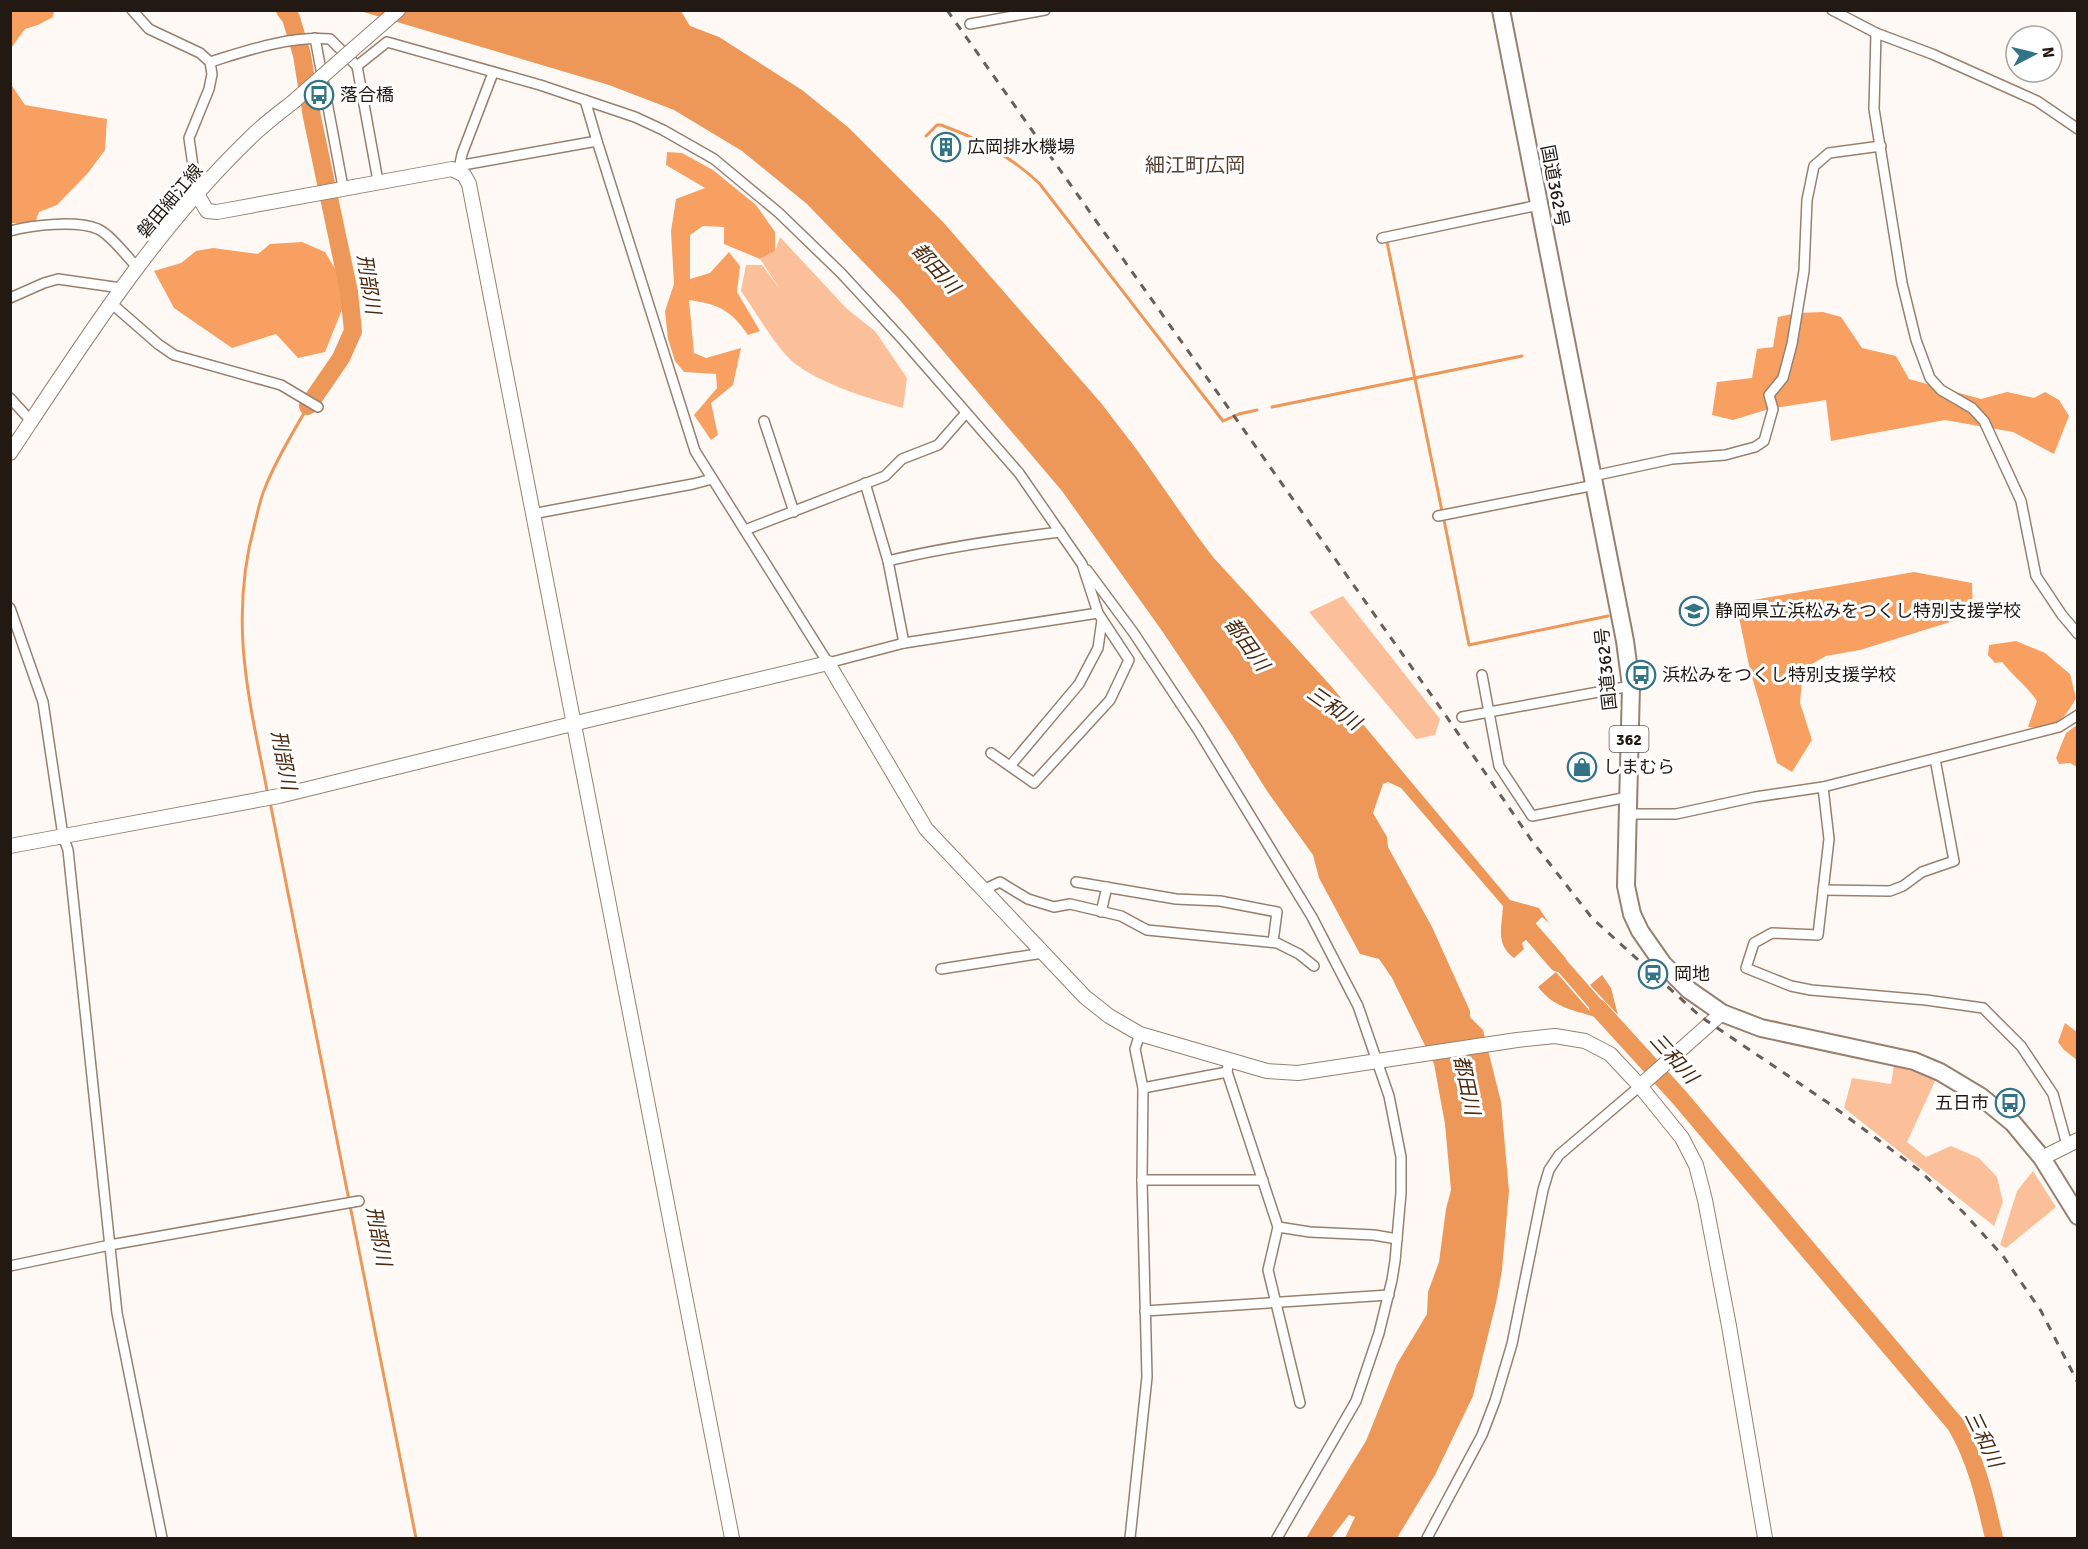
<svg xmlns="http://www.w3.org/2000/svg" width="2088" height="1549" viewBox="0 0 2088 1549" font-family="Signika,'Noto Sans JP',sans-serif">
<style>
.green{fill:#fbc099}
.forest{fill:#f7a062}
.water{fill:#ed9759}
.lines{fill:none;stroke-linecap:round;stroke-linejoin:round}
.stream{stroke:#ed9759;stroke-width:3}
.river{stroke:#ed9759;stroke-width:18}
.street-casing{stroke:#988070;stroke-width:12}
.secondary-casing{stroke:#988070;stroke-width:16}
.highway-casing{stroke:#988070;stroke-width:20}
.street{stroke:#fff;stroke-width:9}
.secondary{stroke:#fff;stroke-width:14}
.highway{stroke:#fff;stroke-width:16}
.rail{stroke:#675f5a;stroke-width:3;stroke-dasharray:8 8;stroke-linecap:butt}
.secondary-bridge-casing{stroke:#988070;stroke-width:16;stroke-linecap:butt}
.secondary-bridge{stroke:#fff;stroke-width:14}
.labels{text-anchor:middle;stroke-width:6;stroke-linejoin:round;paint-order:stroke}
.shield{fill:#fff;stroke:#645e5a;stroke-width:1.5}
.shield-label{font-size:16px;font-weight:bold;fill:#221913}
.poi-label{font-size:18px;fill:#221913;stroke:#fff;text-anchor:start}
.street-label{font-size:18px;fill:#221913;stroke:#fff}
.neighbourhood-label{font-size:20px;fill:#543f31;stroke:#fff}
.water-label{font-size:20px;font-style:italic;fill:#4c290f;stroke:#fff}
</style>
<rect width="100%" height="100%" fill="#fff9f6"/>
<g class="green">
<path d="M780,237L847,309L875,331L907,378L903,408C870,399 820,384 793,362C774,345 756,312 741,291L746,265H762L780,289L760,259L775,251Z"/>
<path d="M1343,596L1440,719L1435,735L1416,739L1309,612Z"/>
<path d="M1894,1065L1936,1079L1907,1142L1926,1157L1951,1146L1979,1158L1997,1177L2003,1202L1994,1226L1844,1108L1852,1078L1891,1084Z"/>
<path d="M2033,1171L2056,1207L2006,1248L2000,1245L2017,1191Z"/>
</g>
<g class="forest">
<path d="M11,10H54V11L53,17L38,25L25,29L11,48Z"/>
<path d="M10,83L25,105L107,119L105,150L88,173L57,205L39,212L35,223H11Z"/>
<path d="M667,152L682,153L713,170L756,205L775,232V251L760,259L724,244V227L703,226L690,235V279L710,273L729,252L740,266L737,292L760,331L748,335C731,310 718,304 689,300L694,353L706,358L741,348L733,385L711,403L718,435L711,440L694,415L717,388L716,374L684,372L675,361L668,339L665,311L674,284L671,231L676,199L705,188L666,165Z"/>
<path d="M302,242L325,252L349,292L325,352L298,358L276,334L232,348L174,308L154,271L181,263L196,251L213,248L258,254L270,244Z"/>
<path d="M1823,312L1841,317L1862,348L1896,356L1909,379L1981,399L2007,392L2034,398L2045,392L2059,400L2069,416L2054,454L2013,432L1945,420L1831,441L1826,400L1769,409L1733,420L1712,415L1717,382L1752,378L1757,349L1773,347L1778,317L1797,313Z"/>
<path d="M1914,572L1972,583L1973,615L1860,650L1826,656L1803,669L1800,703L1812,740L1792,772L1777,763L1750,670L1736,603Z"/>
<path d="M2016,641L2045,653L2070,674L2076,698C2064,720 2055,730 2028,727L2037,701C2027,686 2014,677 2002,662L1995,663L1988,655L1989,645Z"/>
<path d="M2077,725V767L2070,763L2059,764L2056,758L2066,733Z"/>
<path d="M2065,1023L2077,1032V1060L2064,1050L2058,1042Z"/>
</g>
<g class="water">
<path d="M360,11H681L690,26L719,37L802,90L849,128L943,222L1101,403L1137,450L1195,533L1213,557L1331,686L1510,900L1539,908L1549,923L1542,917L1535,924L1541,931L1531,939L1528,938L1522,943L1524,949L1514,958C1495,944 1502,927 1503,906L1401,788L1388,782L1383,784L1373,813L1387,837L1388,847L1432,927L1470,1011V1017L1483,1030L1501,1102L1509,1191L1502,1270L1496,1303L1473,1396L1435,1475L1397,1538H1345L1355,1517L1349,1515L1331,1538H1306L1366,1441L1397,1364L1427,1314L1428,1292L1439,1262L1446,1209L1451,1190L1445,1124L1434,1064L1392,978L1379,959L1360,954L1319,878L1313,855L1267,791L1232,735L1160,628L1062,491L899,299L807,204L742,151L674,110L609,85Z"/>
<path d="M1548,939L1618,1019L1624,1037L1611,1022L1598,1018L1542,953L1537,949Z"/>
<path d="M1556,972L1595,1017C1570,1009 1555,1008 1538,987Z"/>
<path d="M1602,975L1611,988L1618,1015L1590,985Z"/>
</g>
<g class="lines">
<g class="stream">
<path d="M926,136L937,125H941C978,138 1011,157 1039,183L1223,421L1239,414L1257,410"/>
<path d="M1387,242L1442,511"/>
<path d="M1272,407L1522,356"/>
<path d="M1444,520L1469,645L1608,616"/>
<path d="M268,795C249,699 228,621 255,523C258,511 260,499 265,488C276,459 293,433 308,406"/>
<path d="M270,802L416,1538"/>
</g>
<g class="river">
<path d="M285,10L291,18L302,55L312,117L349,292L353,331L341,358L308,406"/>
<path d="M1519,918L1558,963"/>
<path d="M1598,1008L1679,1097L1956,1425C1977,1461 1985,1499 1994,1538"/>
</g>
<g class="street-casing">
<g id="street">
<path d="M132,10L149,29L200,53L210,62L212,74L209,89L189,138L197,194"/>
<path d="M1832,10L1876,33L1932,54L2037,101L2078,129"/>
<path d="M970,24L1045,10"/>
<path d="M1876,33L1874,109L1902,283L1916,340L1930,378L1941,390L1972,408L1984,421L2021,501L2036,576L2062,615L2078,634"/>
<path d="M315,38L343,187"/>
<path d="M210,62C249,50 288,36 330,39L357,66L387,42L540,85L635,117L663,130L714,159L779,213L841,273L903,340L1019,473L1082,564L1098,613L1129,660L1110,700L1034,783L991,753"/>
<path d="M357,66L378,181"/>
<path d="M585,100L597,141"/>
<path d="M459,169L462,154L493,73"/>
<path d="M459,171L463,165L597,141L695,451L828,663L904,643L1098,613"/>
<path d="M10,231C33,225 76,220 98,229C111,235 127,257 138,268"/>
<path d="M1382,238L1539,205"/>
<path d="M10,298L44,283L58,279L121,288"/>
<path d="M111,303L158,344L174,355L281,385L318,407"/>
<path d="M10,398L31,421"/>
<path d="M764,421L794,512"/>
<path d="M1593,476L1672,459L1725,455L1755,447L1764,441L1773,409L1769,395L1783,378L1792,344L1804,271L1807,200L1814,166L1829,153L1881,146"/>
<path d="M865,483L888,561L904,643"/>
<path d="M532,514L693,484L712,479"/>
<path d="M1438,516L1595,485"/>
<path d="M745,530L885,476L902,459L938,445L965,414"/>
<path d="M888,561C945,547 1002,539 1060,532"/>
<path d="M1087,570L1133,632L1198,730L1312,917L1358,1006L1389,1096L1401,1157V1193L1395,1261L1392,1280L1379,1333L1356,1401L1277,1538"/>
<path d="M10,608L43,702L63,836L68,850L117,1313L162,1538"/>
<path d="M1482,675L1499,766L1532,816L1628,797"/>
<path d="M1462,717L1631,686"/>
<path d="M1010,766L1079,684L1098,648L1102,620"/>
<path d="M1823,787L1829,839L1818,935L1772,933L1754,943L1746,968L1791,986L1811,990L1926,1000L1983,1008L2021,1046L2053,1094L2067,1145"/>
<path d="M1627,814H1676L1755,797L1823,787L2059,727L2078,715"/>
<path d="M1076,882L1176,899L1220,901L1277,912L1273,942"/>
<path d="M983,890L1000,882L1028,899L1054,907L1070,904L1121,916L1147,930L1277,943L1299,954L1314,966"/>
<path d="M1823,890L1890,891L1903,886L1922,872L1954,861L1935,759"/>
<path d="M1101,912L1107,887"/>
<path d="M941,969L1043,953"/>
<path d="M1229,1060L1227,1072L1278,1227L1268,1270L1300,1403"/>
<path d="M1143,1088L1227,1072"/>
<path d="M1142,1180H1263"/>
<path d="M1278,1227L1310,1232L1374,1235L1397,1239"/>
<path d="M10,1266L110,1245L359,1201"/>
<path d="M1145,1311L1389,1295"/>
<path d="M1130,1538L1147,1377L1142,1180L1143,1088L1135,1049L1140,1034"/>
<path d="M1427,1538L1482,1435L1495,1401L1512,1344L1543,1190L1549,1170L1559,1155L1640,1086"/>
</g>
</g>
<g class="secondary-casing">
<g id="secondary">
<path d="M351,51L398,10"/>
<path d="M197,194L207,211L217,212L452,169L464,175L469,184L732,1538"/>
<path d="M10,453C83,343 155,229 251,137C264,124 279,113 293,102"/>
<path d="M10,846L279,796L572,724L828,663L926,829L1085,997L1109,1016L1140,1034L1267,1071L1298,1073L1517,1040L1555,1036L1585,1041L1610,1054L1640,1086"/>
<path d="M1722,1013L1640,1086L1682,1138L1696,1165L1705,1200L1729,1326L1765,1538"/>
<path d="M2042,1158L2078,1140"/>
</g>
</g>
<g class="highway-casing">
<path id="highway" d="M1501,10L1625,641L1631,686L1626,886L1632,914L1640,931L1663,964L1689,990L1722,1013L1761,1028L1914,1061L1940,1072L1980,1096L2013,1123L2042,1158L2078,1216"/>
</g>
<use href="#street" class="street"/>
<use href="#secondary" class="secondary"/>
<use href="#highway" class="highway"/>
<path class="rail" d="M947,10L1444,713L1532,841L1592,918L1701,1017L1827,1102L1873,1136L1920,1171L1963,1212L2003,1256L2041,1311L2078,1383"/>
<g class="secondary-bridge-casing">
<path id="secondary-bridge" d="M293,102L351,51"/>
</g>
<use href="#secondary-bridge" class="secondary-bridge"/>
</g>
<defs>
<g id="bus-ring" transform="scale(1.5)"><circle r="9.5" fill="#fff" stroke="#327386" stroke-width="1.5"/><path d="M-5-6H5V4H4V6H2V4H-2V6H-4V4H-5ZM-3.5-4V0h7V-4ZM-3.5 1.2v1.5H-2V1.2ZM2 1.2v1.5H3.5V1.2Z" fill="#327386"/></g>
<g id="building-ring" transform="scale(1.5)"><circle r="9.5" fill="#fff" stroke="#327386" stroke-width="1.5"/><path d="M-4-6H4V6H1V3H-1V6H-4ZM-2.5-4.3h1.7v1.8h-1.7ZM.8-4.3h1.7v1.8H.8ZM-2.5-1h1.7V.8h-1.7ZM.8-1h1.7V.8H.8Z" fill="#327386"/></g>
<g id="school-ring" transform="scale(1.5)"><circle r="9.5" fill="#fff" stroke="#327386" stroke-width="1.5"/><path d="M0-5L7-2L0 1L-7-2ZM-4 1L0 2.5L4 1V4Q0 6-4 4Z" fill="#327386"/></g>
<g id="shop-ring" transform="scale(1.5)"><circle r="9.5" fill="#fff" stroke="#327386" stroke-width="1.5"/><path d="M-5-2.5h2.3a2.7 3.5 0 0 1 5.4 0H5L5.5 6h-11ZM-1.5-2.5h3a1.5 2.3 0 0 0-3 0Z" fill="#327386"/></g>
<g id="station-ring" transform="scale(1.5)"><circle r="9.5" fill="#fff" stroke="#327386" stroke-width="1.5"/><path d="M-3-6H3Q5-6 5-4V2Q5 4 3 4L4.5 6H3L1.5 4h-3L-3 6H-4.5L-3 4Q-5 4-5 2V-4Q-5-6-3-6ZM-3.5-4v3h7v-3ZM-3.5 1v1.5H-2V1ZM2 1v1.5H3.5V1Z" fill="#327386"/></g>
</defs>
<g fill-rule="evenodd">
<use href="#bus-ring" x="319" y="95"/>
<use href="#building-ring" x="946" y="147"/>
<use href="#school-ring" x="1694" y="611"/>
<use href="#bus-ring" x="1641" y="675"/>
<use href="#shop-ring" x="1582" y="767"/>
<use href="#station-ring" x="1653" y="974"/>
<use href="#bus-ring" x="2010" y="1103"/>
</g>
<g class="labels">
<rect class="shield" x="1609.5" y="726" width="39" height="26" rx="4.5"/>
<g class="shield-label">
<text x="1629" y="745">362</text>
</g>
<g class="poi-label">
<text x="340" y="101">落合橋</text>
<text x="967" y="153">広岡排水機場</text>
<text x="1715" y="617">静岡県立浜松みをつくし特別支援学校</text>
<text x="1662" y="681">浜松みをつくし特別支援学校</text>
<text x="1603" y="773">しまむら</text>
<text x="1674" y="980">岡地</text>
<text x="1989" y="1109" text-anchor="end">五日市</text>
</g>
<g class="street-label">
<text transform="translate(1555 186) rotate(79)" y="6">国道362号</text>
<text transform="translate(170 201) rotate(-50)" y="6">磐田細江線</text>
<text transform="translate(1606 669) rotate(-96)" y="6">国道362号</text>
</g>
<g class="neighbourhood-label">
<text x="1195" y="172">細江町広岡</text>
</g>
<g class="water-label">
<text transform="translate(936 268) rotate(48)" y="7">都田川</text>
<text transform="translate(369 284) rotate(81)" y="7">刑部川</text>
<text transform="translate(1247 644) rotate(54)" y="7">都田川</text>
<text transform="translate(1334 708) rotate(35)" y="7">三和川</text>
<text transform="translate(284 760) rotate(79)" y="7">刑部川</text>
<text transform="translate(1674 1058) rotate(48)" y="7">三和川</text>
<text transform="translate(1467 1085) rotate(78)" y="7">都田川</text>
<text transform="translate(379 1236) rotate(79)" y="7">刑部川</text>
<text transform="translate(1984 1439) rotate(64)" y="7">三和川</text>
</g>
</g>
<rect width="2088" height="1549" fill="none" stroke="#221913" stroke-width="24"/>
<g transform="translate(2034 54) rotate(83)"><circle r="28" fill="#ffffff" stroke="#a7a3a1" stroke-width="1.5"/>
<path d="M0-4.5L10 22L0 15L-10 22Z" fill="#327386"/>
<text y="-9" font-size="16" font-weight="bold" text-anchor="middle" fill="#221913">N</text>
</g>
</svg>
